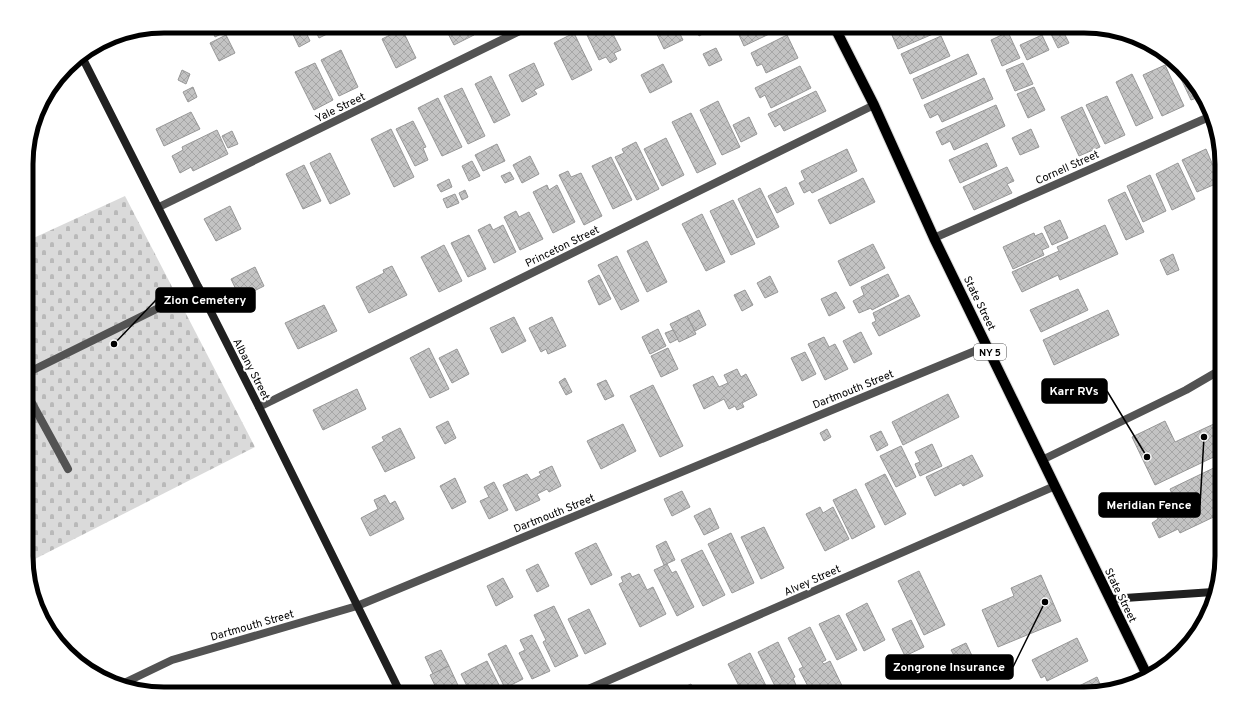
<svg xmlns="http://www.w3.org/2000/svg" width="1248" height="720" viewBox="0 0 1248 720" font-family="Overpass,sans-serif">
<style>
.cemetery{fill:url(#cemetery-stones)}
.building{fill:url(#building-cross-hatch);stroke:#979797}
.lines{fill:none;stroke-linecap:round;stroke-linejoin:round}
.primary-casing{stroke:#dbdbdb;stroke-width:12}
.lane{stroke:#535353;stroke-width:8}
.street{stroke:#535353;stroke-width:8}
.secondary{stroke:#202020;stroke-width:8}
.primary{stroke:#000;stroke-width:10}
.labels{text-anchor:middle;stroke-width:4;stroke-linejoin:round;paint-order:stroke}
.shield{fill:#fff;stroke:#4c4c4c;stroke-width:1}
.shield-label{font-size:10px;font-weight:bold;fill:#000}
.street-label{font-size:11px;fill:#000;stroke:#fff}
.rim{fill:none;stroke:#000;stroke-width:5}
.leader{fill:none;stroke:#000;stroke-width:1.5}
.callout-dot{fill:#000;stroke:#fff;stroke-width:1.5}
.callout{fill:#000;stroke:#000;stroke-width:1.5}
.callout-label{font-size:12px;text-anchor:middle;font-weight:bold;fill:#fff}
</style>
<defs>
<pattern id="cemetery-stones" width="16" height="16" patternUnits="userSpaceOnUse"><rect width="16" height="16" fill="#dadada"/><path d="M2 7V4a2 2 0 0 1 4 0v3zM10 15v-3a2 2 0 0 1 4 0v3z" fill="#b9b9b9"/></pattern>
<pattern id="building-cross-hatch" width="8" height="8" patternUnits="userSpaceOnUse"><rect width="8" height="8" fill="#c3c3c3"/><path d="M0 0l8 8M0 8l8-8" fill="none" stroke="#a6a6a6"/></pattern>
</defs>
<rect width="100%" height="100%" fill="#fff"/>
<path class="cemetery" d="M125,196L255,447L27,563V241Z"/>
<g class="building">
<path d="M210,26H234L235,27L215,37Z"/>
<path d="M294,26H303L310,41L299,47L290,28Z"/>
<path d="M313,26H336L337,29L319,38Z"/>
<path d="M444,26H469L474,35L454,45Z"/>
<path d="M476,26H494L480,33Z"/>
<path d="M605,26H609L621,50L614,53L617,59L610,63L606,57L599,60L587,35Z"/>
<path d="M653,26H676L683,40L664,49Z"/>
<path d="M694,26H706L708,31L699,36Z"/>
<path d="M735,26H786L744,46Z"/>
<path d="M888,26H929L933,34L898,49Z"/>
<path d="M402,29L416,58L396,68L382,39Z"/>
<path d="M1062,29L1069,43L1058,48L1051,34Z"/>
<path d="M144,30L114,44L110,37L111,36Z"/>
<path d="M1008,32L1020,58L1002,66L991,40Z"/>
<path d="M574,33L592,70L572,80L554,43Z"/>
<path d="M226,35L235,53L219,61L210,43Z"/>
<path d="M787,35L798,58L766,73L762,64L757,66L751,53Z"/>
<path d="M1042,35L1049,50L1027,60L1020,45Z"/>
<path d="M941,36L950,56L910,74L901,54Z"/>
<path d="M716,48L722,60L709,66L703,54Z"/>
<path d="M341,50L358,87L339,96L321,60Z"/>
<path d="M968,54L977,74L922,99L913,79Z"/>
<path d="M315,63L333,100L314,110L295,72Z"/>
<path d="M534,63L544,85L534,90L537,94L522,102L509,75Z"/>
<path d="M1023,63L1033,84L1015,91L1006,70Z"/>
<path d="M663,64L672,82L650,93L641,75Z"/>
<path d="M1174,64L1199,87L1202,96L1191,100Z"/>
<path d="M1165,65L1184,106L1162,116L1143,75Z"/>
<path d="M800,66L811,88L771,108L765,95L760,98L755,88Z"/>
<path d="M182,70L190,74L186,84L178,80Z"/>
<path d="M1132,74L1153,118L1136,126L1116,82Z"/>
<path d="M491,76L510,115L494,123L475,84Z"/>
<path d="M984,78L993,99L942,122L938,114L930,118L924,105Z"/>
<path d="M193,87L197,97L188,102L183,92Z"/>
<path d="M1034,87L1045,110L1028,118L1017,94Z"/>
<path d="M462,88L485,136L468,144L444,96Z"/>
<path d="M816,91L826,111L784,131L780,124L775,127L768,114Z"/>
<path d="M1107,96L1125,135L1105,144L1086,105Z"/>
<path d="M438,98L462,147L442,156L418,108Z"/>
<path d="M718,101L740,147L722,155L700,110Z"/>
<path d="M996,105L1005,126L954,150L950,141L942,145L936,132Z"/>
<path d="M1082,107L1100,147L1079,156L1061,117Z"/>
<path d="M191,112L200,129L164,146L156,129Z"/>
<path d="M691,113L716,164L697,173L672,122Z"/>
<path d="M749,117L757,134L741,142L733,125Z"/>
<path d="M413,121L426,147L423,148L428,160L415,166L396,129Z"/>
<path d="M391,129L414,177L394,187L371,139Z"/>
<path d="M1031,129L1039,147L1020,155L1012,138Z"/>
<path d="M217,130L228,154L193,171L191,167L180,173L172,156L183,150L182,147Z"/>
<path d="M232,131L238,144L228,148L222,136Z"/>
<path d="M666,138L684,175L662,186L644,149Z"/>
<path d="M636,142L659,189L637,200L615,157L624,153L622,149Z"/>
<path d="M987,143L997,166L960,183L949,160Z"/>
<path d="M497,144L505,161L483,171L475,155Z"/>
<path d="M1218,144L1222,155V167L1212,147Z"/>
<path d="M847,149L857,171L812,193L810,190L804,193L799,183L805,180L801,171Z"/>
<path d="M1206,149L1220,182L1197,192L1182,160Z"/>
<path d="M330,153L350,194L330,204L310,163Z"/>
<path d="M530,156L539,174L522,183L513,165Z"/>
<path d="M611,157L632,200L613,209L592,166Z"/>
<path d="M472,161L480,176L469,181L462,166Z"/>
<path d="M1178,163L1195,199L1172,210L1156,174Z"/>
<path d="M304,165L321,201L303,209L286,174Z"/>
<path d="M1007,167L1014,181L1007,184L1012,193L974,210L963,187Z"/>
<path d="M568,171L571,177L581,173L602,216L584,225L559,175Z"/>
<path d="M510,172L514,179L505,183L501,176Z"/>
<path d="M1150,175L1166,211L1143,222L1127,186Z"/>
<path d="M863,178L875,202L830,224L818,200Z"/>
<path d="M449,179L452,187L441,192L437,185Z"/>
<path d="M547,185L549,190L557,185L575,222L553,233L533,192Z"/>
<path d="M786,187L794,204L777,213L768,196Z"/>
<path d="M760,188L779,227L757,238L738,199Z"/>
<path d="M465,190L468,197L462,200L459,193Z"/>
<path d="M1125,192L1144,232L1126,240L1108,200Z"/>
<path d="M455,194L459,203L447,208L443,199Z"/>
<path d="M733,200L755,244L731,255L710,211Z"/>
<path d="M230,206L241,229L216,241L204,219Z"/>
<path d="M516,211L519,217L529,212L543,239L520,250L504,217Z"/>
<path d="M702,214L725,262L706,271L682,224Z"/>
<path d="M1060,220L1068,238L1052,245L1044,227Z"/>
<path d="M490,224L493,230L503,225L516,252L494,263L478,230Z"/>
<path d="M1105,225L1118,254L1060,280L1058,275L1022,292L1012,272L1059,251L1057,247Z"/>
<path d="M1222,231V250L1214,234Z"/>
<path d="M1034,233L1035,236L1042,233L1049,247L1042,250L1044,255L1013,269L1003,247Z"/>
<path d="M469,235L486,269L468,277L451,243Z"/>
<path d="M647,241L667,282L647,292L627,251Z"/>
<path d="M873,244L885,268L850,286L838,261Z"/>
<path d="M444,245L462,281L439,292L421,257Z"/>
<path d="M1173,254L1179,270L1167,275L1160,260Z"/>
<path d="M617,256L639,301L621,310L598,265Z"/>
<path d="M392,266L407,295L369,313L356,287L384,273L383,270Z"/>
<path d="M255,267L264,286L240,298L231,279Z"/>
<path d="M888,274L899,296L872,310L871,308L859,313L853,301L864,295L861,287Z"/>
<path d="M599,275L611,299L599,305L588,281Z"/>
<path d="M770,276L778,292L765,298L757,283Z"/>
<path d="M1078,289L1088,310L1041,332L1030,310Z"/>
<path d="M745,290L753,305L742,311L734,295Z"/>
<path d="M836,292L845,308L829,316L821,299Z"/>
<path d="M909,295L920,316L879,336L872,323L876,321L873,313Z"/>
<path d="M324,305L337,331L298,349L285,323Z"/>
<path d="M699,310L706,325L695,331L687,316Z"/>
<path d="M1108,310L1119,335L1054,365L1043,340Z"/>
<path d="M687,316L696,334L679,342L670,324Z"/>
<path d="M514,317L526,341L502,353L490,328Z"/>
<path d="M552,317L566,346L548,354L546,349L541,352L529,328Z"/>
<path d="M658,329L666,346L650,354L642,337Z"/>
<path d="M673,330L678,339L670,343L665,333Z"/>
<path d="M861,332L872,354L854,363L843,341Z"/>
<path d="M824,337L829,347L835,344L848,369L825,380L808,344Z"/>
<path d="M429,348L449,389L430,398L410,358Z"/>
<path d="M668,348L678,369L661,377L651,356Z"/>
<path d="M457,349L469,374L452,383L439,358Z"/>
<path d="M805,352L816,374L802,381L791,358Z"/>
<path d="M737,369L741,377L746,374L757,395L742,403L744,407L737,410L735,406L729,409L724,399L704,409L693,385L713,376L719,387L728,383L724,375Z"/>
<path d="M565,378L572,392L566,395L559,382Z"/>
<path d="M606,380L614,396L605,400L597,384Z"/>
<path d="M653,385L683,446L660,457L630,396Z"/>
<path d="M357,389L366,409L323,430L313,410Z"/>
<path d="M948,394L959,417L903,445L892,422Z"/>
<path d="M448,421L456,438L445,444L436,427Z"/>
<path d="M1165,421L1175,442L1216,423L1222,435V453L1155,485L1132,437Z"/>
<path d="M623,424L636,451L601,469L587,441Z"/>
<path d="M400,428L415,458L385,472L372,447L384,441L382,437Z"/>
<path d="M827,429L831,437L824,441L820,433Z"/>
<path d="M881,431L888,445L877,451L870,436Z"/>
<path d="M932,444L942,466L920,476L915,464L920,462L915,452Z"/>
<path d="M901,446L916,477L896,487L880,456Z"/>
<path d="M972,455L983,476L963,486L961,483L935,496L926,477Z"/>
<path d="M1222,464V513L1180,533L1178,529L1159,538L1152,523L1158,519L1151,505L1172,494L1170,489Z"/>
<path d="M552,466L561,486L549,492L547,489L537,494L540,500L516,511L503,485L527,474L531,480L541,475L539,472Z"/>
<path d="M885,474L906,514L885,525L865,484Z"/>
<path d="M455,478L466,502L452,509L440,486Z"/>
<path d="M494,482L508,510L489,519L480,501L489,497L484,487Z"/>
<path d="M856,489L875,527L852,539L833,500Z"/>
<path d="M682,491L690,507L672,516L664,499Z"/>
<path d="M385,495L390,504L395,501L404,519L370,536L361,518L378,509L374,500Z"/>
<path d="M820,507L823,513L833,507L849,539L825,551L806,514Z"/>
<path d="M710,508L719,528L704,535L694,516Z"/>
<path d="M764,527L784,568L761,579L741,537Z"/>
<path d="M731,533L754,583L732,593L708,544Z"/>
<path d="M666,541L675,560L664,565L656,546Z"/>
<path d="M596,543L612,575L591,585L575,553Z"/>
<path d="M702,550L725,595L703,606L681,560Z"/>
<path d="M538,564L549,586L537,592L526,570Z"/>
<path d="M667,564L672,573L676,571L694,607L677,616L654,570Z"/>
<path d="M919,571L945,625L924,635L898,581Z"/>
<path d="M630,573L632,577L639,574L647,590L653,587L666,614L640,627L619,584L623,582L621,577Z"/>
<path d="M1041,575L1061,621L998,647L982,610L1014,596L1011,588Z"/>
<path d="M503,578L513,597L496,606L487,586Z"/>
<path d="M867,603L885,640L864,651L846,614Z"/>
<path d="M554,606L578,656L555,667L543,642L546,640L534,615Z"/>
<path d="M589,609L606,644L585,654L568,619Z"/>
<path d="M839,615L857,650L837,660L819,624Z"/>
<path d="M911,620L924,647L905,656L892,629Z"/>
<path d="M810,627L826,660L822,662L824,664L830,661L846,694H812L799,669L803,667L788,638Z"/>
<path d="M532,635L550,671L532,679L519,653L525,650L520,640Z"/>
<path d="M1077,638L1088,661L1047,681L1045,676L1041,678L1032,660Z"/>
<path d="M778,642L795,677L793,678L798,690L790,694H784L779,685L775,686L758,652Z"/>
<path d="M966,643L975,662L961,668L951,650Z"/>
<path d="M506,645L523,679L505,688L488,654Z"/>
<path d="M441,650L449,666L433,674L425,657Z"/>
<path d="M750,653L768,690L761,694H743L728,664Z"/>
<path d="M487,661L501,689L492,694H471L461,674Z"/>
<path d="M449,666L462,694H439L430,675Z"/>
<path d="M1097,677L1103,691L1093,694H1063Z"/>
<path d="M691,684L696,694H674L673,692Z"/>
<path d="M711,686L715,694H698L697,692Z"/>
<path d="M873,688L876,694H862Z"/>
</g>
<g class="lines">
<g class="primary-casing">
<path id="primary" d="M834,26L874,105L934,238L1148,677"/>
</g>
<g class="lane">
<path d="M27,373L199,288"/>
<path d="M27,394L68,469"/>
<path d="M1042,460L1186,390L1222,369"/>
</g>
<g class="street">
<path d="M159,207L530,26"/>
<path d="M934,238L1209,117"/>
<path d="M259,407L874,105"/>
<path d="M124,683L172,660L357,606L987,346"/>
<path d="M577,694L1055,486"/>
</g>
<g class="secondary">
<path d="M81,55L259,407L401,694"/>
<path d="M1110,599L1213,592"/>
</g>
<use href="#primary" class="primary"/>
</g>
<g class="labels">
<rect class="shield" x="974" y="344" width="32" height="16" rx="3"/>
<g class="shield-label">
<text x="990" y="356">NY 5</text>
</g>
<g class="street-label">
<text transform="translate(340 107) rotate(-26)" y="4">Yale Street</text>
<text transform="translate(1067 167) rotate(-24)" y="4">Cornell Street</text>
<text transform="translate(562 246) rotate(-26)" y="4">Princeton Street</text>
<text transform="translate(980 303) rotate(64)" y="4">State Street</text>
<text transform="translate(252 369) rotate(63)" y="4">Albany Street</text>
<text transform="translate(853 389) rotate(-22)" y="4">Dartmouth Street</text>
<text transform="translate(554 513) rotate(-22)" y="4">Dartmouth Street</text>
<text transform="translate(812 580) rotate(-24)" y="4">Alvey Street</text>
<text transform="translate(1121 595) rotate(64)" y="4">State Street</text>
<text transform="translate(252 625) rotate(-16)" y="4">Dartmouth Street</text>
</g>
</g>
<path d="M0 0H1248V720H0ZM164 33H1084A131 131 0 0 1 1215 164V556A131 131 0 0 1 1084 687H164A131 131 0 0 1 33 556V164A131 131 0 0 1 164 33Z" fill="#fff" fill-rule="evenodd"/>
<path class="rim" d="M164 33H1084A131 131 0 0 1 1215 164V556A131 131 0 0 1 1084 687H164A131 131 0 0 1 33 556V164A131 131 0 0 1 164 33Z"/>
<path class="leader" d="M114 344L156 300M1147 457L1107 391M1204 437L1200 505M1045 602L1013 667"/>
<g class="callout-dot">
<circle cx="114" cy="344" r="4"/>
<circle cx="1147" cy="457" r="4"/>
<circle cx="1204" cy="437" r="4"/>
<circle cx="1045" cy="602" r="4"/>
</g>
<g class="callout">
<rect x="156" y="288" width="99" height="24" rx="4"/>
<rect x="1042" y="379" width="65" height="24" rx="4"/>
<rect x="1099" y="493" width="101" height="24" rx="4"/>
<rect x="886" y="655" width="127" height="24" rx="4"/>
</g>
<g class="callout-label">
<text x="205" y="304">Zion Cemetery</text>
<text x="1074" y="395">Karr RVs</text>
<text x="1149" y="509">Meridian Fence</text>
<text x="949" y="671">Zongrone Insurance</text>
</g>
</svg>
